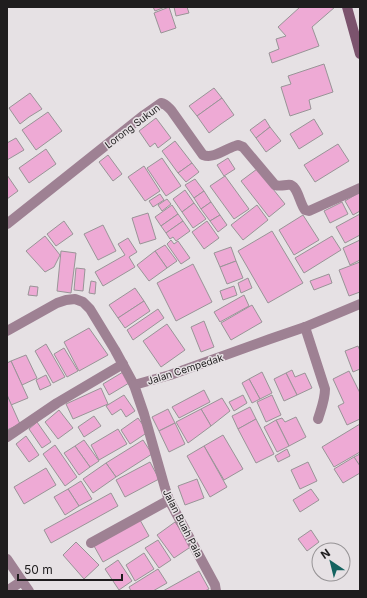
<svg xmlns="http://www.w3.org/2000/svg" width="367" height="598" viewBox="0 0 367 598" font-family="Inter,sans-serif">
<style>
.building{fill:#eeaad5;stroke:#999497}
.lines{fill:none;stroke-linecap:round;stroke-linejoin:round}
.street{stroke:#9e8193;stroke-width:10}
.secondary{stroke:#7b536d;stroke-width:10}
.labels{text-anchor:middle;stroke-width:3;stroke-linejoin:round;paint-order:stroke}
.street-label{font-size:10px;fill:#1f1d1e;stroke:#e6e1e4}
</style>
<rect width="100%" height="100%" fill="#e6e1e4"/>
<g class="building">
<path d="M153,7H165L155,11Z"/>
<path d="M169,7L176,28L161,33L154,13Z"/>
<path d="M174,7H187L189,13L176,16Z"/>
<path d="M300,7H335L312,27L319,46L272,63L269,53L279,49L276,39L286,36L278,27Z"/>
<path d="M324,64L333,92L309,100L311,109L290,116L281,87L291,84L288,76Z"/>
<path d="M214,88L222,98L197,116L189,106Z"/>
<path d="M30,93L42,109L29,117L20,124L9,108Z"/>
<path d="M222,98L234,115L221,124L209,133L197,116Z"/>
<path d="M48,112L62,131L36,150L22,130Z"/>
<path d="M156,118L171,138L158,148L155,143L150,147L139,131Z"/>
<path d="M265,119L270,127L256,138L250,130Z"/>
<path d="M314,119L323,134L299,149L290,134Z"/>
<path d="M270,127L281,141L266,152L256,138Z"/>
<path d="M16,138L24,150L7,160V143Z"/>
<path d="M175,141L192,163L178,173L162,151Z"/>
<path d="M338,144L349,161L315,182L304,165Z"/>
<path d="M46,149L56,164L29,183L19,168Z"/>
<path d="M108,155L122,174L113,181L99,162Z"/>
<path d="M162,158L181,186L166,196L147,168Z"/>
<path d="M228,158L235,169L224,176L217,165Z"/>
<path d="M192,163L199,172L186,182L178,173Z"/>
<path d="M144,166L160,191L145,201L128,177Z"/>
<path d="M257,169L285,204L269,217L241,181Z"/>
<path d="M7,175L18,191L7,199Z"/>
<path d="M225,176L249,209L234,219L210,186Z"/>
<path d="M195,179L204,191L194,198L185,185Z"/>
<path d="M185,190L194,203L182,212L173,199Z"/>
<path d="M204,191L211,202L201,209L194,198Z"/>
<path d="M360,192V211L353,215L345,201Z"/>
<path d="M160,194L164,200L153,207L149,201Z"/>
<path d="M167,199L171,204L162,211L158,205Z"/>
<path d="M211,202L220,215L210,221L201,209Z"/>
<path d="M342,202L348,214L330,223L324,211Z"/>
<path d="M194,203L206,219L193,228L182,212Z"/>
<path d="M172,205L178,214L161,226L155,217Z"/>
<path d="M257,205L268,220L243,240L231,225Z"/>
<path d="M148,213L156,239L140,244L132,218Z"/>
<path d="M178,214L183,221L166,233L161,226Z"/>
<path d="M360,214V235L345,243L336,227Z"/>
<path d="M220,215L227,225L218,232L210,221Z"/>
<path d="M303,215L319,240L294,255L279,230Z"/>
<path d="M64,221L73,234L56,246L47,234Z"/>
<path d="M183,221L190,231L176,241L173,237L170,239L166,233Z"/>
<path d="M207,221L219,238L204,249L192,232Z"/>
<path d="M103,225L116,251L98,260L84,234Z"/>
<path d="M272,231L303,283L268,303L238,251Z"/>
<path d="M45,236L60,255L54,267L45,272L26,251Z"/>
<path d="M332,236L341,250L304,273L295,258Z"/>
<path d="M128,238L137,252L129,257L135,267L103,286L95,272L125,255L118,244Z"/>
<path d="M171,240L174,244L178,241L190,258L181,264L167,244Z"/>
<path d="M360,240V260L350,265L343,248Z"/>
<path d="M165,245L177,261L167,268L155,251Z"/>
<path d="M231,247L236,261L220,267L214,253Z"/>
<path d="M61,251L76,253L71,293L57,291Z"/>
<path d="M155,251L167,268L149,281L137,265Z"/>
<path d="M236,261L243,278L227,284L220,267Z"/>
<path d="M360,262V292L349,296L339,270Z"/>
<path d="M193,264L212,302L176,321L157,283Z"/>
<path d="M76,268L85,269L83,291L74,290Z"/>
<path d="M329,274L332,283L314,290L310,281Z"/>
<path d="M248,278L252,288L241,293L238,283Z"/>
<path d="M91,281L96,282L95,294L89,293Z"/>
<path d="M30,286L38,287L37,296L28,295Z"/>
<path d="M234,286L237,295L223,300L220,291Z"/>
<path d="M135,288L144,301L118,318L109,305Z"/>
<path d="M244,295L249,306L220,322L214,312Z"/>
<path d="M144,301L150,311L125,328L118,318Z"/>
<path d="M252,305L262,322L231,340L221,323Z"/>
<path d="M158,309L164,318L133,340L127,330Z"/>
<path d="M204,321L214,347L201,352L191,327Z"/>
<path d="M167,324L185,350L161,367L143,341Z"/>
<path d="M89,328L108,355L79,371L64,342Z"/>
<path d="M46,344L65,377L53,383L35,351Z"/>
<path d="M358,346L360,351V369L353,372L345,351Z"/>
<path d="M64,348L78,371L67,377L54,354Z"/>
<path d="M26,355L37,378L22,385L11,361Z"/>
<path d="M11,361L28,398L11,405L7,395V363Z"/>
<path d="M292,370L295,377L305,373L312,388L297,395L286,373Z"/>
<path d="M349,371L360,393V419L347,425L338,406L344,403L333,379Z"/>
<path d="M123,372L129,383L109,395L103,384Z"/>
<path d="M262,372L272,393L260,399L249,379Z"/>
<path d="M286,373L297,395L284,401L274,379Z"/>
<path d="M46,375L51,385L40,390L36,380Z"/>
<path d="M249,379L260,399L252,403L242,383Z"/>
<path d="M101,388L108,404L73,419L66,404Z"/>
<path d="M204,390L210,402L179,418L172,407Z"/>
<path d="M7,395L20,424L7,430Z"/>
<path d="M124,395L135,411L126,417L121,409L112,415L106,406Z"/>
<path d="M243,395L247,403L234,411L229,402Z"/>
<path d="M272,395L281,415L266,422L257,402Z"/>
<path d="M222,398L230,411L211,426L201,409Z"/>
<path d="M250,407L256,419L238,429L232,416Z"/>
<path d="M168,409L175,423L159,431L152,417Z"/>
<path d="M201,409L211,426L188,443L176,422Z"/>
<path d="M59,410L73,428L58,439L45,422Z"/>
<path d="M94,416L101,426L84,437L78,427Z"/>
<path d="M296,417L306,437L289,446L276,420L282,418L285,422Z"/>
<path d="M138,418L148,432L130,444L121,430Z"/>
<path d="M256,419L274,454L256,463L238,429Z"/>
<path d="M276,420L289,446L277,452L264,427Z"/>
<path d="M37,422L51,442L42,448L29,429Z"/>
<path d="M175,423L185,444L169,452L159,431Z"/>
<path d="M360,424V452L334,467L322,447Z"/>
<path d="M118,429L127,444L99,460L91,445Z"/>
<path d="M223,435L243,469L224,480L204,446Z"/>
<path d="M26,436L39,455L29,462L16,444Z"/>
<path d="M84,440L99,461L90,467L75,446Z"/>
<path d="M143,440L152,454L116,477L106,463Z"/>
<path d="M55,445L77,477L65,486L43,454Z"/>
<path d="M75,446L90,467L79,475L64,453Z"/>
<path d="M204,446L227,487L210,497L187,456Z"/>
<path d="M287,449L290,456L278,462L275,456Z"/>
<path d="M360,454V466L354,457Z"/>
<path d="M354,457L360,466V473L343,483L334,469Z"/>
<path d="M150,462L159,479L125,497L116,480Z"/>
<path d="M308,462L317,481L300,489L291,470Z"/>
<path d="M106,463L116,477L93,493L83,479Z"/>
<path d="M46,468L56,485L24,504L14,487Z"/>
<path d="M197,479L204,498L185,505L178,486Z"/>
<path d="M81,481L92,499L79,506L68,489Z"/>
<path d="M68,489L79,506L65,515L54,497Z"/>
<path d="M311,489L319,500L300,512L293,500Z"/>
<path d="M111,493L118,506L51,543L44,530Z"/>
<path d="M140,520L149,536L103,562L94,546Z"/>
<path d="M175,522L192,546L174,558L157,535Z"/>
<path d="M311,530L319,542L307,551L298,539Z"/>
<path d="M158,540L171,560L159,568L145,548Z"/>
<path d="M76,542L99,565L84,579L63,555Z"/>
<path d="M144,553L154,569L135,581L126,565Z"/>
<path d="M118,560L132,581L119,590L105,569Z"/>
<path d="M158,569L167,583L153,591H131L129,587Z"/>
<path d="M199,571L209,589L205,591H163Z"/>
</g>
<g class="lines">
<g class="street">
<path d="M7,224L144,115L161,103C166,104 168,107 171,110L203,155C214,159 225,149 235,146L238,145L243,147L275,185C281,187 286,184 291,185C298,188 300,204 305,210L309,211L360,188"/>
<path d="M305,327L325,389C325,400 321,409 318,419"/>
<path d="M7,331L57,303L66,300L75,299L83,302L90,309L115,350L134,385L170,375L270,339L305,327L360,304"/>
<path d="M134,385L144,414L165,488L169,500L215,585L216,591"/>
<path d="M7,437L57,403L123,364"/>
<path d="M91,543L169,500"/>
<path d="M7,559L22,581"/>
<path d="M7,591L22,581L29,591"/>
</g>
<path class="secondary" d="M347,7L360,54"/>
</g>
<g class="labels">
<g class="street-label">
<text transform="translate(132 126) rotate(-37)" y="4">Lorong Sukun</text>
<text transform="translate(185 369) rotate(-18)" y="4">Jalan Cempedak</text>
<text transform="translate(183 523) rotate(63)" y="4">Jalan Buah Pala</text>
</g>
</g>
<rect width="367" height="598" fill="none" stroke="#1f1d1e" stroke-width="16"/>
<g transform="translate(331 562) rotate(325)"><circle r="19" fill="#e6e1e4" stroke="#969395"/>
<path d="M0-3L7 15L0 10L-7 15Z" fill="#146360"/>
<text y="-6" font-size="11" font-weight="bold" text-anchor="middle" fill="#1f1d1e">N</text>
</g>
<path d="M18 574v6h104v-6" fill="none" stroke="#1f1d1e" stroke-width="2"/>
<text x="24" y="574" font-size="12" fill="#1f1d1e" stroke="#e6e1e4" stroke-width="3" paint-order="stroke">50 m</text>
</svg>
